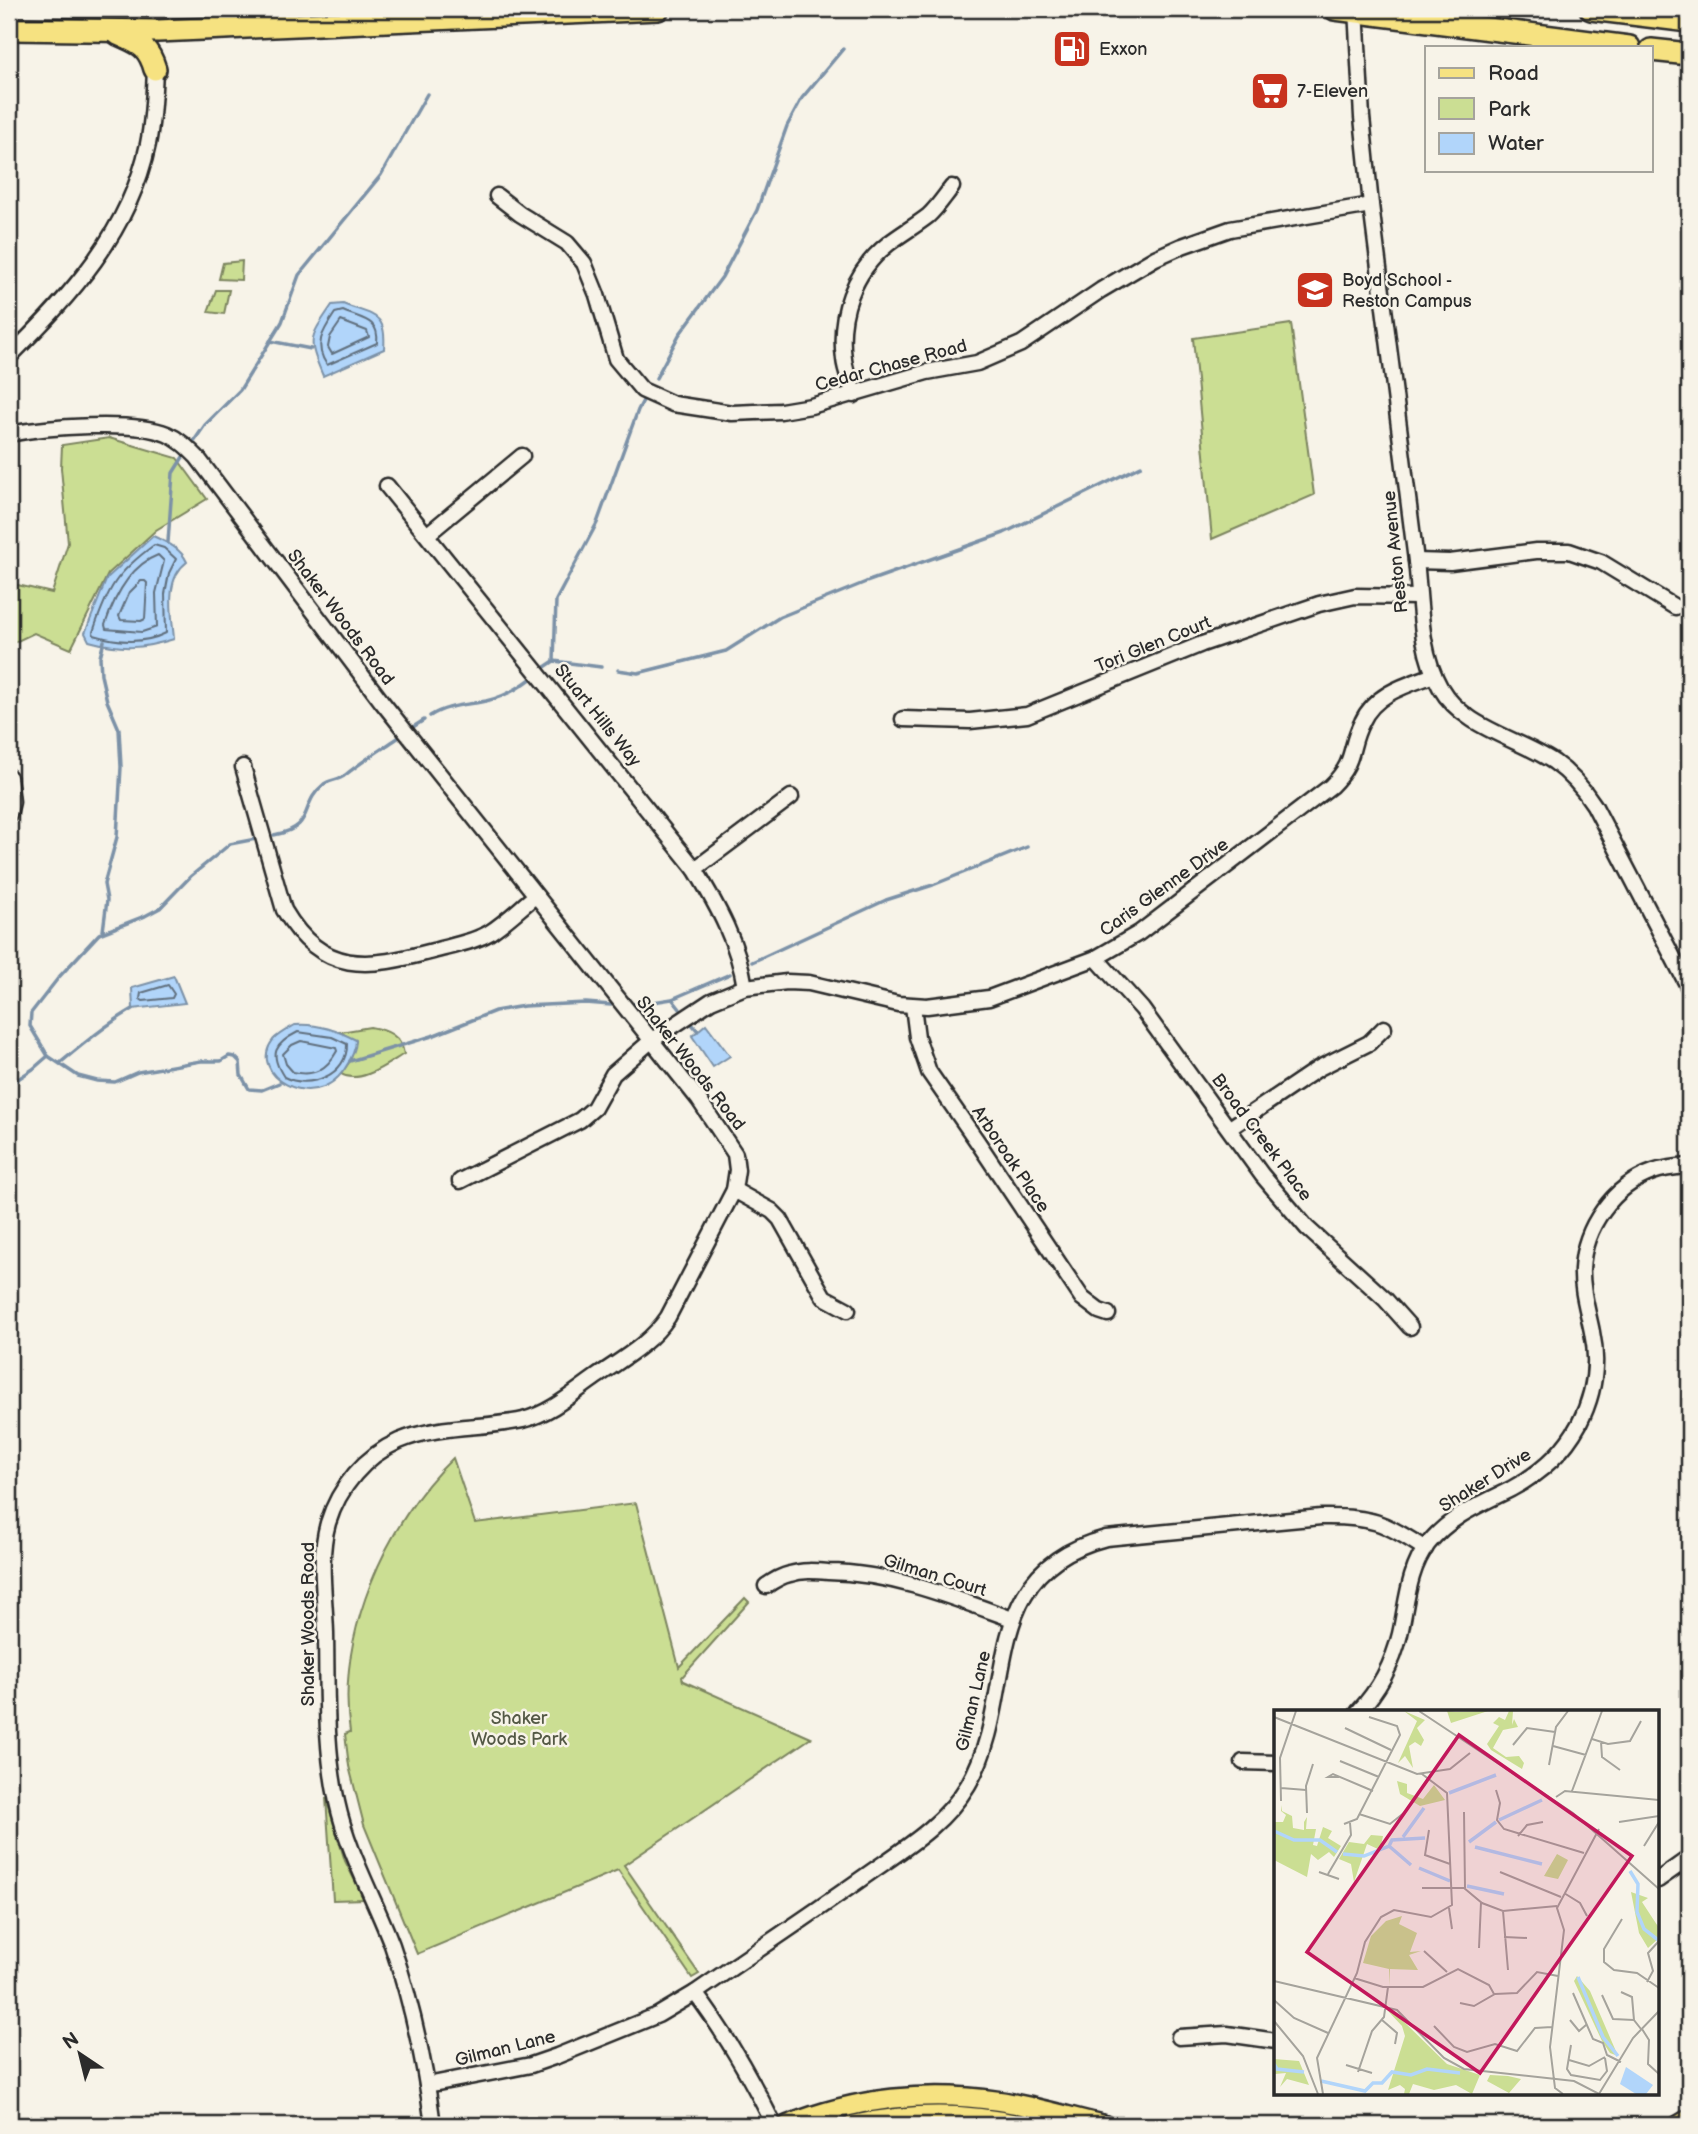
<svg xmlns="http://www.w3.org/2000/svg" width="1698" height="2134" viewBox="0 0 1698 2134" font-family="'Balsamiq Sans',sans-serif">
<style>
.green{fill:#cbde93;stroke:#7b845f;stroke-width:2}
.water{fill:#b1d5fa;stroke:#7b91a7;stroke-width:2}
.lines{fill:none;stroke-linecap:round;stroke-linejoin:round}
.shore{stroke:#616f7e;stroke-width:2}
.stream{stroke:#7b91a7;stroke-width:3.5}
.minor-casing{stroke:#2b2b2b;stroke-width:19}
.major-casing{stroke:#2b2b2b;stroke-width:23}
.highway-casing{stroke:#2b2b2b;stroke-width:26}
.minor{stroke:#f7f3e8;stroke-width:14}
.major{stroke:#f6e281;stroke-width:18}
.highway{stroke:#f6e281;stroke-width:21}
.labels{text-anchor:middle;stroke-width:5;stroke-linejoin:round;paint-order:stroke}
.poi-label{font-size:18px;fill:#2b2b2b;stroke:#f7f3e8;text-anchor:start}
.street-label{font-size:18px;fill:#2b2b2b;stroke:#f7f3e8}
.park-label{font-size:18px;fill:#535845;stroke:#f7f3e8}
.inset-river{fill:none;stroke:#b1d5fa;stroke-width:3.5}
.inset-road{fill:none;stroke:#a5a39c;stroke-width:2}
.view{fill:#c2185b;fill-opacity:0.15;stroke:#c2185b;stroke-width:3.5}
.inset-edge{fill:none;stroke:#2b2b2b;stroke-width:3.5}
</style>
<rect width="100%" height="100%" fill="#f7f3e8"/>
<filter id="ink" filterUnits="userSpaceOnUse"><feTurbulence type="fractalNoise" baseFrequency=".0143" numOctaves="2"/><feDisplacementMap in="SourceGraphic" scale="14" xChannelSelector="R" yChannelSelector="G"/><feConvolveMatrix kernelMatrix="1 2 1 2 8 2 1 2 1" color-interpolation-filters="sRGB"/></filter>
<g filter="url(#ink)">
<g class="green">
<path d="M242,261L241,280L219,279L223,263Z"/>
<path d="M216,290H229L224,314L208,312Z"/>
<path d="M1291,324L1314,495L1212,539L1193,338Z"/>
<path d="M109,438L177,458L207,499L156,530L108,574L71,649L34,633L9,645V583L52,593L68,543L61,468L62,445Z"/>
<path d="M370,1027C387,1030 401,1035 404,1054C387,1064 360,1085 341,1074L350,1061L356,1041L340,1032Z"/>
<path d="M453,1458L475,1523L636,1503L679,1667L745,1598L749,1602L682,1677L683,1681L811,1738L624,1865L699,1974L692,1978L618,1870L417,1954L364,1825L349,1766L345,1734L350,1732C336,1637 385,1523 453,1458Z"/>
<path d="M326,1798L345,1861L364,1899L333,1900Z"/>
</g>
<g class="water">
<path d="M343,304C373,316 387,312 384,349L323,376C307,338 309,339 332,305Z"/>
<path d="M153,536C166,542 181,548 187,562C164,579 172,614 174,639C142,649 122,650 89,641L85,633L107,578Z"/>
<path d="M174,976L185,1003L133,1009L132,988Z"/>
<path d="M706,1024L730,1056L713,1067L692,1036Z"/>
<path d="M295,1025C317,1023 337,1030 356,1040C356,1051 350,1061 344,1070C313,1115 246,1074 273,1040C278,1034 288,1029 295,1025Z"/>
</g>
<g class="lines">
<g class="shore">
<path d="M343,311C361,319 380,319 377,343L327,365C313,345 323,331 335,313Z"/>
<path d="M341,321L367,331L369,337L332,354L328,347L330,337Z"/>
<path d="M154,545L164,548L176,559L169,573L165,594L166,633C144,644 117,642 94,635L93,632C108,588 116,573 154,545Z"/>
<path d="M158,555L164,561L156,593L157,627L142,632L106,629L105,625C114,598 129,566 158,555Z"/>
<path d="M141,581H145L147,583L145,619L141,621L121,620L119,616L129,593Z"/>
<path d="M168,985L174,994L172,998L143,1001L140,999L141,993Z"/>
<path d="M298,1032L332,1037L347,1044C348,1075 309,1090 284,1077C269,1054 274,1044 298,1032Z"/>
<path d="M301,1041L336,1048L337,1051C327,1069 314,1077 293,1072L286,1064L283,1054L292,1045Z"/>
</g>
<g class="stream">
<path d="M270,341L311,349"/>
<path d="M656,378L679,335L722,277L757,210L787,126L802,98L843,49"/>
<path d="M194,441L205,425L240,390L282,322L299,275L381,175L427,94"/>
<path d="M168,542L173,473L183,457"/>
<path d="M554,661L556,600L597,523L638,410L646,395"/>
<path d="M554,661L601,667"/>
<path d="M545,667L554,661"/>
<path d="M618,670L638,673L726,651L780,617L866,582L1004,533L1141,466"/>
<path d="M430,716C447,705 467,705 486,701C503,697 518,689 532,678"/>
<path d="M413,727L424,720"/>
<path d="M274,835C317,827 298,805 324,784C330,780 338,780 344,776C361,762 380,750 398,738"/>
<path d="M103,931L107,900L104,884L117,837L121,767L119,729L107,701L101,675L100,657L104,641"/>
<path d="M752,962L886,900L933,885L1027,847"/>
<path d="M673,1000L680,1009"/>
<path d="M653,1002L672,999L730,974"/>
<path d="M633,1004L645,1003"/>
<path d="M691,1023L698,1031"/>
<path d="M48,1056L78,1076L97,1081L115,1082L138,1072L201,1061H221L229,1056L235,1057L240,1062L241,1075L249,1089L262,1090L279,1083"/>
<path d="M350,1061L432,1036L495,1011L524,1006L586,1003L611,1005"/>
<path d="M60,1063C83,1044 107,1024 133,1009"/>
<path d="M9,1085L33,1069L48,1056L30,1026L31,1013L59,977L99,934L145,916L160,908L191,876L230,844L256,839"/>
</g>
<g class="minor-casing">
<g id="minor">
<path d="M1356,9L1362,117L1371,205L1416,561C1421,602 1419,650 1440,687C1463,728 1518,738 1554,762C1571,774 1583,788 1594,805L1689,988"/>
<path d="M497,196L520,214L567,243L584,263L597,295L616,359L642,390L673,404L732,413L781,411L811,406L927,372L977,363L1021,344L1101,290L1155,258L1182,246L1230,229L1371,205"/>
<path d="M9,357C70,296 130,232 148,144C153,119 154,94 155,69"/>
<path d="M854,395C851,383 845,371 844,359C838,315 853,272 888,244C901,234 915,226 928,216C937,208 944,197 952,187"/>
<path d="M9,434C45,427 134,420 167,434C179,439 188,448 197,457L382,702L699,1100L735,1154L737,1170L734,1190L668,1317C650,1344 622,1359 596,1377C573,1393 551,1413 523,1420C482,1429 439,1424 399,1441C365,1456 339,1487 328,1523C318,1558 325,1597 326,1633C327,1690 325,1747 337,1802C348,1853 374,1897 392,1945C412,2003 425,2064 433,2125"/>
<path d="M387,486L695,869C718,907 738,943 745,987"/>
<path d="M428,534L522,456"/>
<path d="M1416,561L1450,562L1536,551H1569L1601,562L1675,607"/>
<path d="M903,719L970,721L1027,715L1202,644L1319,604L1355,596L1418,597"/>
<path d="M243,767L284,910C323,976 368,968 433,951C451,946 474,942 489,933C506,922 520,908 535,896"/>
<path d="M9,777L12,802L9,814"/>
<path d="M695,869L791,797"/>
<path d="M1096,958L1142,1009L1262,1175L1307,1228L1385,1299L1410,1327"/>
<path d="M913,1006L917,1037L929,1072L977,1141L1082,1298L1099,1311L1108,1314"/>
<path d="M1230,1128L1319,1068L1369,1043L1384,1028"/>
<path d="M460,1181L580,1120L594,1108L613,1074L652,1040L711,1001L745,987L787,982L809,983L898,1004L927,1006L989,998L1096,958L1139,933L1331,786C1357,760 1348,749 1362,722C1375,693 1407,685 1434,675"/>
<path d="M734,1190L772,1211L780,1219L824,1297L848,1310"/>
<path d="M766,1586C773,1581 781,1576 790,1574C802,1570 815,1571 828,1572C893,1573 952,1597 1012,1619"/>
<path d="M1358,1712C1378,1691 1393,1663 1400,1634C1407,1603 1408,1570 1428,1544C1450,1516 1481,1504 1511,1489C1539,1474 1564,1452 1579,1424C1594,1395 1599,1364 1592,1332C1588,1311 1581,1291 1582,1269C1584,1227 1613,1186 1653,1172C1664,1168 1677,1167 1689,1166"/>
<path d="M1243,1762L1276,1763"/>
<path d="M1658,1880L1689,1858"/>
<path d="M695,1993C727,2035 751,2078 774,2125"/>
<path d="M1179,2037L1227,2034L1276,2041"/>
<path d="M427,2085L531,2065L557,2056L658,2015L695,1993C750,1955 806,1918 861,1879C900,1851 943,1827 968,1785C1021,1695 974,1572 1106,1538L1321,1517C1370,1516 1385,1522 1425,1549"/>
</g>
</g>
<g class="major-casing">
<g id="major">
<path d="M788,2125C855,2098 928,2090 999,2101C1034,2106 1069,2117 1104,2125"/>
<path d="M853,2125C908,2113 965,2112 1021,2125"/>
<path d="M1679,2125L1689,2119"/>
</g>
</g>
<g class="highway-casing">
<g id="highway">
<path d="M1335,9L1629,47"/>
<path d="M1591,9L1689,21"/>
<path d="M9,29L158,31L658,9"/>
<path d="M118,34C139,44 148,45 155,69"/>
<path d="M1651,50L1689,54"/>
</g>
</g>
<use href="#minor" class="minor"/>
<use href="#major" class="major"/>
<use href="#highway" class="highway"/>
</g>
</g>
<defs>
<g id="fuel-square" transform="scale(2.0125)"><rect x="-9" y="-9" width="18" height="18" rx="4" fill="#c8321e" stroke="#f7f3e8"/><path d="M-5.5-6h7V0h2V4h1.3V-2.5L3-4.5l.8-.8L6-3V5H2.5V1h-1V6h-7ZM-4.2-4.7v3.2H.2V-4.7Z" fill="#fff"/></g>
<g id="supermarket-square" transform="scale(2.0125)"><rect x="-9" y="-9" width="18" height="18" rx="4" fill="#c8321e" stroke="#f7f3e8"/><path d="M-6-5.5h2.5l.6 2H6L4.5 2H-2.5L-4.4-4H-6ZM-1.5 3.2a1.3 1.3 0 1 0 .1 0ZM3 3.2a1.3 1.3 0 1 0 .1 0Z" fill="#fff"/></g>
<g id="school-square" transform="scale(2.0125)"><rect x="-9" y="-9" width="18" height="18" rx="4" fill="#c8321e" stroke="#f7f3e8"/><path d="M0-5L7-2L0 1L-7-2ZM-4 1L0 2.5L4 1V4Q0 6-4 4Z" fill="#fff"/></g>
</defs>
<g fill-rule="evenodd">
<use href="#fuel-square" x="1072" y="49"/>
<use href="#supermarket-square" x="1270" y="91"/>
<use href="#school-square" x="1315" y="290"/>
</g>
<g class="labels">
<g class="poi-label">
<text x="1099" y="55">Exxon</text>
<text x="1297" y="97">7-Eleven</text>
<text x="1342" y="286">Boyd School -<tspan x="1342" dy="21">Reston Campus</tspan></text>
</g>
<g class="street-label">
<text transform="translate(891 365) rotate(-15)" y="6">Cedar Chase Road</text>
<text transform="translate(1395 552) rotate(-96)" y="6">Reston Avenue</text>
<text transform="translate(341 617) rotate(53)" y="6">Shaker Woods Road</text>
<text transform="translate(1153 644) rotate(-22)" y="6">Tori Glen Court</text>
<text transform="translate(598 715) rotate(51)" y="6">Stuart Hills Way</text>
<text transform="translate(1164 887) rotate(-36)" y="6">Caris Glenne Drive</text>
<text transform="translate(691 1063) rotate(52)" y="6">Shaker Woods Road</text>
<text transform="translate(1262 1137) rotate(53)" y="6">Broad Creek Place</text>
<text transform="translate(1011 1159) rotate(56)" y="6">Arboroak Place</text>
<text transform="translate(1485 1480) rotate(-32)" y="6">Shaker Drive</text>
<text transform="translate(935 1575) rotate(17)" y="6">Gilman Court</text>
<text transform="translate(308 1624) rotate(-90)" y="6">Shaker Woods Road</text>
<text transform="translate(973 1701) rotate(-77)" y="6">Gilman Lane</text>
<text transform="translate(505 2048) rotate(-14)" y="6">Gilman Lane</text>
</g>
<g class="park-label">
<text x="519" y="1724">Shaker<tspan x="519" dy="21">Woods Park</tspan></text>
</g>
</g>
<g transform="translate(1274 1710)">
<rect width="385" height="385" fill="#f7f3e8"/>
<path d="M130,1L151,10L143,18L150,30L147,36L141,32L135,36L139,58L131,46L124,53L143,11ZM173,1L182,2L214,1L177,13ZM235,1H239L238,15L240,9L244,17L229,20L219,38L232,47L245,46L250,53L248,59L217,40L213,34L225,16L219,13L225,7L231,10ZM123,71L133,74V83L149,89L160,75L171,90L146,96L126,84ZM8,95V101L18,106L19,118L30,120V112L33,107L32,119H42L39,135L43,136L49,117L58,121L54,128L67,136L60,147L55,142L44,150L37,144L33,167L0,150V112H9L12,105L7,101ZM97,125L109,126L106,140L93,134L80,172L77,154L65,149L75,132L90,134ZM283,144L294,150L284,169L270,166ZM357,182L374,188L368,192L385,218V228L374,238L365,223ZM128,206L125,214L143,223L136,242L147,241L135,245L144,260L116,259L115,276V259L89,253L97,226L112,211ZM303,266L316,281L344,346L336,343L328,331L300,271ZM114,301L122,304L173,354L206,365L198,384L182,375L160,380L139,374L135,384H130L131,379L126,375L114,380L131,326L128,316ZM0,349L25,351L35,375L13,369L6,377L12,363L1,364ZM216,365L234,366L247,369L235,383L213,371Z" fill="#cbde93"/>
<path d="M352,357L379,375L372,384H362L346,374Z" fill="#b1d5fa"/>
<path class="inset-river" d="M175,83L222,65M225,110L268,90M0,121L20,130H46L63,142M129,127L150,98M195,132L222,112M115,136L137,155M201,137L268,154M69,144L90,146L115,136L118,130L151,128M145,158L176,171M356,161L364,174L363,202L370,219L384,230M193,176L230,184M304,267L329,327L344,346M0,354L3,359L30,362M47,371L91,381L99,373H108L118,362L137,365L153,359L186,363"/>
<path class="inset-road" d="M145,1L299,103L385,179M0,7L143,64L176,59L196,43M71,18L117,40M318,29L334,34L356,31L367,11M327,32L328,47L346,60M239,35L253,18L281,22M279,36L312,45M66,51L105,67M275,55L282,17L294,1M65,67H54L59,64L99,81M7,78L32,80M222,80L226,93L223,110L230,119L310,143M298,81L328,1M282,87L291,81L385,90M7,91L6,48L22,1M190,102L191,178M33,103L32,76L39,54M85,104L116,114L131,102M345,112L385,106M70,114L83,109L126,25L123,16L95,7M155,120L151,145L176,154M244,126L253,115L269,112M370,136L385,112M45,162L65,169M226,162L287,187M54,164L77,125L76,113M148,178H190L208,193L229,201L283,196M290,183L306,193L313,206M175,198L178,219M229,201L234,260M348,209L330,239V252L340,260L363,263L385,278M230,227L253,228M205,238L207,192M150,241L173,262M80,268L109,277H149L184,259L215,275L220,284M0,271L123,300L170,348L190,359L300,371L325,384L359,328L385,301M373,272L379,261L374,243L385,231M347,282L358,287L360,310L367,319M299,283L319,329L329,333L333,345L347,352M328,285L339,309L360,310M0,290L20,308L54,323M186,293L200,296L221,284L243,283L263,262L284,266M108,310L123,323L121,334M296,310L305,321L312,315M0,311L29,346L44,384M160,316L180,337L193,342L221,334L243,341L261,318L278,317M368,319L375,330L374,354L385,364M297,335L293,359L297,365L326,370L333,361L331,348M295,350L315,356L331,347M72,355L98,363M84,362L98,321L110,307L114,277M49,384L43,348L83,263L91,232L107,207L120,200L157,207L178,195L173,83L148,64M289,384L281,378L276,337L290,220L283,198L325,119"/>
<path class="view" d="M185,25L358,146L206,363L33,242Z"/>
<rect width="385" height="385" class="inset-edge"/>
</g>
<rect width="1698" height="2134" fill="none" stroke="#f7f3e8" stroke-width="35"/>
<rect x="18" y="18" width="1663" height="2099" fill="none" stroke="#2b2b2b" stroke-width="2.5" filter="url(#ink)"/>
<rect x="1425" y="46" width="228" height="126" fill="#f7f3e8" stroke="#a5a39c" stroke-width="2"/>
<rect x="1439" y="68" width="35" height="10" fill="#f6e281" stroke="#a5a39c" stroke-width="2"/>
<text x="1488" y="80" font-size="21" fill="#2b2b2b">Road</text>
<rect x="1439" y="98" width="35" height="21" fill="#cbde93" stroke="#a5a39c" stroke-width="2"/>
<text x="1488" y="116" font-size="21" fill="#2b2b2b">Park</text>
<rect x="1439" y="133" width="35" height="21" fill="#b1d5fa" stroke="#a5a39c" stroke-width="2"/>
<text x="1488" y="150" font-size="21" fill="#2b2b2b">Water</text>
<g transform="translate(80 2054) rotate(325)" stroke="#f7f3e8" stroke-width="5" paint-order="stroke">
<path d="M0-5L12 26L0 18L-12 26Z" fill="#2b2b2b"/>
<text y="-10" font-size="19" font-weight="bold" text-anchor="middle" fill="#2b2b2b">N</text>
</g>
</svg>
